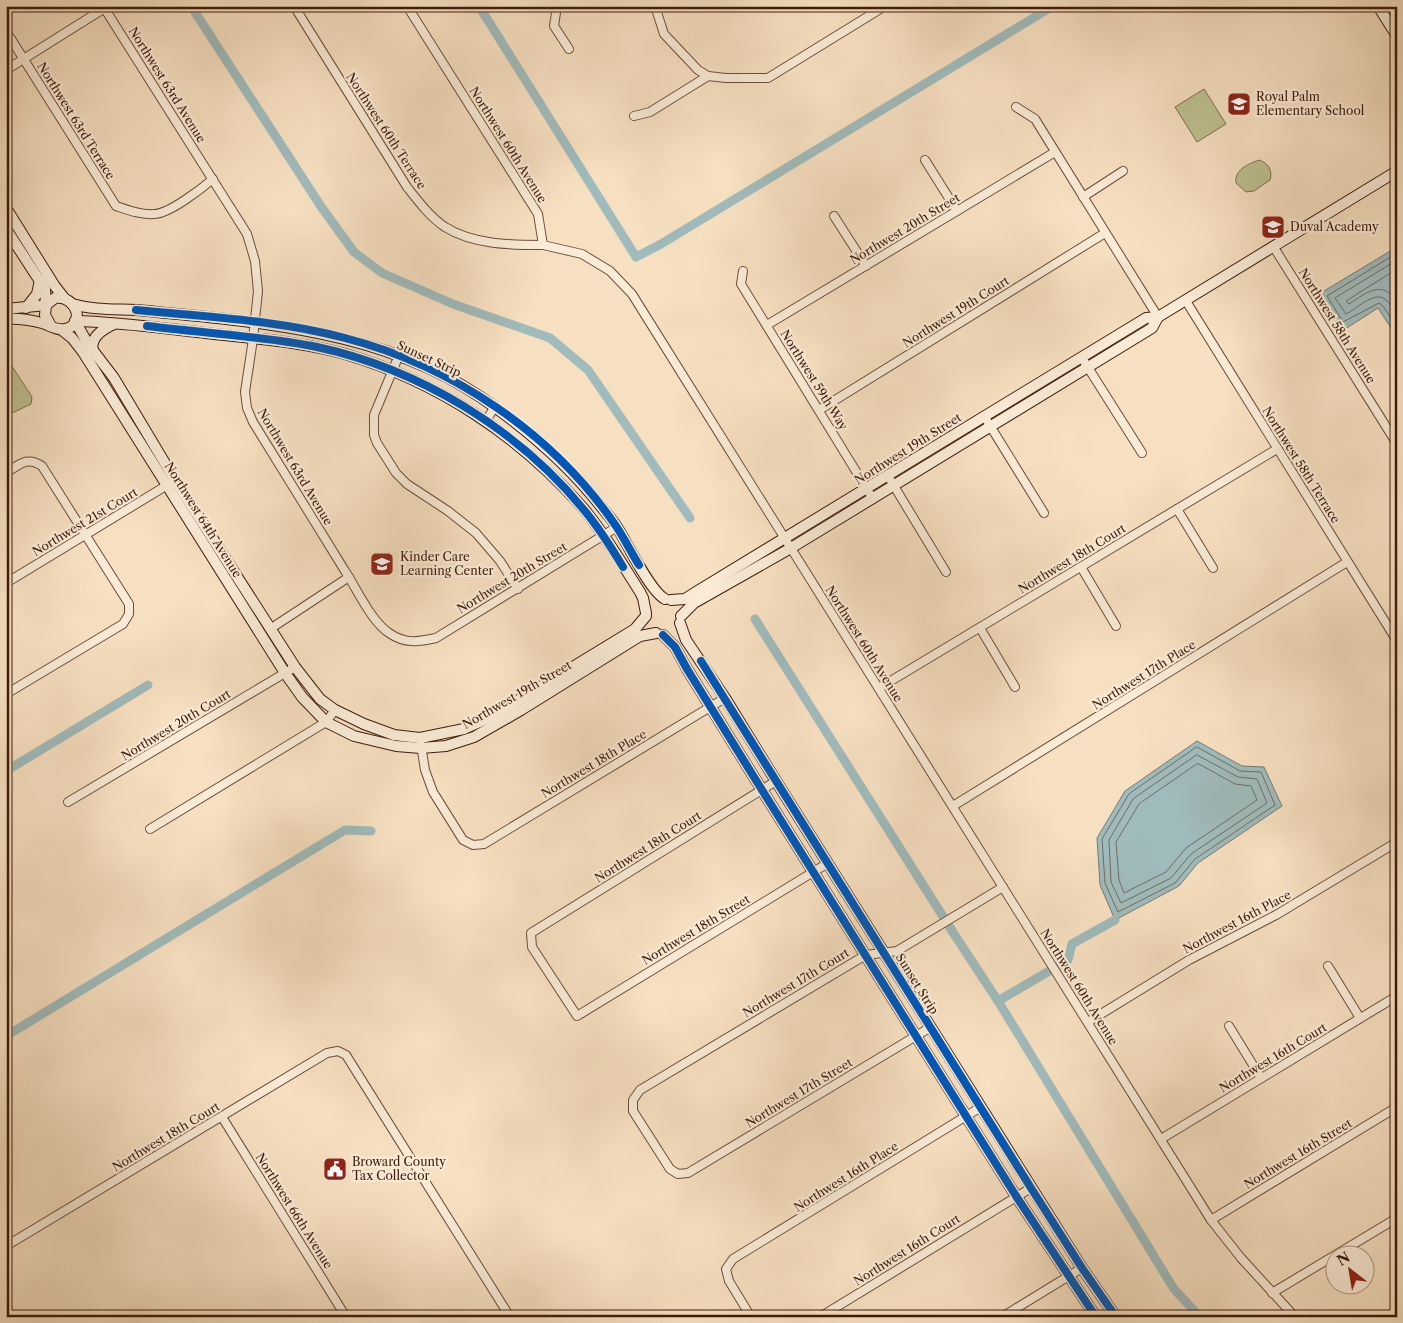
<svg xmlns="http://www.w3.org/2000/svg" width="1403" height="1323" viewBox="0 0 1403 1323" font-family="'Libre Caslon Text',serif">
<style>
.green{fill:#bfc191;stroke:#7e6e4e}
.water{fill:#a0bbbc;stroke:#797b75}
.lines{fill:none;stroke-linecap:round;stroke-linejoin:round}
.shore{stroke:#6f6c64;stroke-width:1}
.canal{stroke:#a0bbbc;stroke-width:9}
.street-casing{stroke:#6c4d39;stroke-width:10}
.secondary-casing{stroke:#3e1c0b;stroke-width:12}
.street{stroke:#faebd7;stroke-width:8}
.secondary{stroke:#faebd7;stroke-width:10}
.cycleway-casing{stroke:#faebd7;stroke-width:11}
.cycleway{stroke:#0057b8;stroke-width:8}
.labels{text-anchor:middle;stroke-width:4.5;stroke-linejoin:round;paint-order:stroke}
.street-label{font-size:12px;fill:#3e1c0b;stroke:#faebd7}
.poi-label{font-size:12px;fill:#3e1c0b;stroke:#faebd7;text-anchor:start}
</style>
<rect width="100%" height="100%" fill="#f7e0c2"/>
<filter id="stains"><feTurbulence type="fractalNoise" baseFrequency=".004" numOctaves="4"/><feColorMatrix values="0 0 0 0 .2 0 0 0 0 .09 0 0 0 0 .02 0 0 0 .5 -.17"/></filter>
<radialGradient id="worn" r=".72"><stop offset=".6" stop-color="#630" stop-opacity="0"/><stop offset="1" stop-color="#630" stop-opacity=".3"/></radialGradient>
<g class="green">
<path d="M1204,89L1226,124L1197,142L1175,107Z"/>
<path d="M1259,160C1268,163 1273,170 1270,180L1254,191L1246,192L1236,183C1234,170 1248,164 1259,160Z"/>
<path d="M6,357L32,397L31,404L6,416Z"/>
</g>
<g class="water">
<path d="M1397,247V337L1378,308L1342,331L1319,294Z"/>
<path d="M1197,741L1242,766L1264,767L1282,806L1198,863L1179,886L1115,920L1100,885L1097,838L1125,791Z"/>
</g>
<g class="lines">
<g class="shore">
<path d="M1397,253L1327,296L1343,322L1379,303L1383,306L1397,327"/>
<path d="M1397,260L1335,298L1346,314C1356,309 1374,291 1385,299C1390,303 1394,310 1397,315"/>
<path d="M1397,269L1346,301L1349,304C1366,293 1382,279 1397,301"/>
<path d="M1197,747L1240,771L1261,772L1275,805L1195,859L1175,883L1118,912L1105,883L1102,839L1129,794Z"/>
<path d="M1197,755L1238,777L1257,779L1267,803L1191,854L1171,878L1121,903L1111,882L1109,840L1133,799Z"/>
<path d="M1197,764H1199L1235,784L1251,786L1257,800L1186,848L1166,872L1124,893L1119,880L1116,842L1139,804Z"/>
</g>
<g class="canal">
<path d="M191,6L322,208L354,252L382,273L453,304L550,338L588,370L690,518"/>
<path d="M479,6L636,257L661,244L1053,6"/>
<path d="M755,619L956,937L998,1001L1174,1289L1200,1317"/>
<path d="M6,771L148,685"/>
<path d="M998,1001L1068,960L1072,944L1115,920"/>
<path d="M6,1036L345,830L371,831"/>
</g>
<g class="street-casing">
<g id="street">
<path d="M103,6L247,234L255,261L258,291L253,339L245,392L247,408L253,422C284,472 315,522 345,571C357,589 371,621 389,633C405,644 418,642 436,638L617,527"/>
<path d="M294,6L407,187C418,201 430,217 445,227C474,245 511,245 543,245"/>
<path d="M407,6L538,214L543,245L582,254L610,271L632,294L1211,1220L1241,1258L1295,1317"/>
<path d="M557,6L554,26L569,49"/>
<path d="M655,6L664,34L698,70L708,76"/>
<path d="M6,31L116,206C128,210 140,215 154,214C169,214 201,189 213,179"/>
<path d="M6,70L108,6"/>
<path d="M1016,107L1035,119L1158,317"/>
<path d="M634,116L650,112L708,76L726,78H768L885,6"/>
<path d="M925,160L957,211"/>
<path d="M1083,197L1123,171"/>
<path d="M834,216L866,266"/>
<path d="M1273,246L1397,444"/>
<path d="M743,271L741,284L873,499"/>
<path d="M1186,301L1397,641"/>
<path d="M767,325L1055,152"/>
<path d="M399,355L374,415V435L377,443L396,473L407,484L448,511L476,533L500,561L518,589"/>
<path d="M1082,358L1142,453"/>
<path d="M819,410L1105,233"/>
<path d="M984,416L1044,513"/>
<path d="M486,421L495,406"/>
<path d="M6,473C20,464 27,456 42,466L129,604V614L123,624L6,694"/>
<path d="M888,476L946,572"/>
<path d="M1177,509L1213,568"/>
<path d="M1081,567L1116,626"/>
<path d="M6,583L169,484"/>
<path d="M980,628L1015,687"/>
<path d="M270,629L349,577"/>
<path d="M879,688L1277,449"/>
<path d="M421,745L425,770L433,792L463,840L473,845L484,844L725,698"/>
<path d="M776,781L531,933L532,947L577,1016L828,863"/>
<path d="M68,802L295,667"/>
<path d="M953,806L1347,562"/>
<path d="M150,829L326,722L335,710"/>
<path d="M1328,966L1360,1018"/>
<path d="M1088,1022L1189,960L1276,915L1397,842"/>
<path d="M1229,1026L1261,1078"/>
<path d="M931,1027L688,1173L678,1174L670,1169L633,1111V1100L640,1090L859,959L866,955L897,951L1003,887"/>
<path d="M222,1117L346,1317"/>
<path d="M1161,1139L1397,996"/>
<path d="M1211,1220L1397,1107"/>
<path d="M6,1246L327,1053L338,1051L346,1055L510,1317"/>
<path d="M1272,1293L1397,1218"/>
<path d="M751,1317L729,1281L726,1269L733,1259L981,1107"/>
<path d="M820,1317L1031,1188"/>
<path d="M1002,1317L1082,1268"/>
</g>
</g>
<g class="secondary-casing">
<g id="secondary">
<path d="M1378,6L1397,36"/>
<path d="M1393,6L1397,13"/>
<path d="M6,208L54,285L64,298"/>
<path d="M6,229L45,289L46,305"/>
<path d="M72,304C93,310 114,309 136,310C150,311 164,313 178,314C290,325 403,338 496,408C536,437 573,470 603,509C608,515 613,521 617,527C627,543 650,591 665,599"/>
<path d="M26,308L37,294L40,280"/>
<path d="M6,309L46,305"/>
<path d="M6,319C18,318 30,320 42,323C49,325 57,331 65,329C86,325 77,295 55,298L46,305L45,315L51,326"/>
<path d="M75,321L88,344L114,378L175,480L295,667L320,699L335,710L364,724L394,735L420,738L464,729L491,717L635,629L646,616"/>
<path d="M75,321C122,322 168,329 214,334C258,339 303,342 345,354C437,381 520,436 583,508C605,534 622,564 640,592L643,598L646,613"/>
<path d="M62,330L72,338L83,352L285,673L302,697L326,722L354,736L396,746L421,748L446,746L474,737L521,710L640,636L656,633"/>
<path d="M93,351C89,337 103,329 114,324"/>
<path d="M671,600L685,599L696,592L1146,318L1158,317L1397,171"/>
<path d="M681,616L694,603L791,548L1152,328L1158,317"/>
<path d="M680,623L686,640L725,698L776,781L1082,1268L1116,1317"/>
<path d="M663,635L675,647L687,669L762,790L1016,1196L1096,1317"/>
</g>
</g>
<use href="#street" class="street"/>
<use href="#secondary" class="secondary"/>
<g class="cycleway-casing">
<g id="cycleway">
<path d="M136,310C206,317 277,320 345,338C453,366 553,434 616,526C624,538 631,552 639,565"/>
<path d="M147,326C203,333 262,336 317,347C419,369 518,429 584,510C599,528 611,547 623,567"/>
<path d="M663,635L675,647L687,669L762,790L1016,1196L1096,1317"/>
<path d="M701,661L1031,1188L1082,1268L1116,1317"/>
</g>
</g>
<use href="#cycleway" class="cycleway"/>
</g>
<defs>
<g id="school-square" transform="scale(1.25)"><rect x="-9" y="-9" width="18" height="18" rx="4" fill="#8f2418" stroke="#faebd7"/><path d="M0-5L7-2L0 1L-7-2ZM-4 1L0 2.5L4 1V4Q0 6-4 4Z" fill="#fff"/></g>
<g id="civic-square" transform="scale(1.25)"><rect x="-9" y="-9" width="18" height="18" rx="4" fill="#8f2418" stroke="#faebd7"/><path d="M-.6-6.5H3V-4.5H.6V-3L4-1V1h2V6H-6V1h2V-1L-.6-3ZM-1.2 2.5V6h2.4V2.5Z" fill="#fff"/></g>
</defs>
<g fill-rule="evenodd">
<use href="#school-square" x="1239" y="104"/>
<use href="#school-square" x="1273" y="227"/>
<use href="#school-square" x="382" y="564"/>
<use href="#civic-square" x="335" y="1169"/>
</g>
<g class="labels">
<g class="street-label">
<text transform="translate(167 85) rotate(58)" y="4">Northwest 63rd Avenue</text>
<text transform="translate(76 121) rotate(58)" y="4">Northwest 63rd Terrace</text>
<text transform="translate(386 131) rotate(57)" y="4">Northwest 60th Terrace</text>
<text transform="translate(508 145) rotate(58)" y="4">Northwest 60th Avenue</text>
<text transform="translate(905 229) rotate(-31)" y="4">Northwest 20th Street</text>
<text transform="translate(956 312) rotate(-32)" y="4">Northwest 19th Court</text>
<text transform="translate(1337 326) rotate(58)" y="4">Northwest 58th Avenue</text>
<text transform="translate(429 359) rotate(25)" y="4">Sunset Strip</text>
<text transform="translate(814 380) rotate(58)" y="4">Northwest 59th Way</text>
<text transform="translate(908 449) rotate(-32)" y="4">Northwest 19th Street</text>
<text transform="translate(1301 465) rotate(58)" y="4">Northwest 58th Terrace</text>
<text transform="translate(295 467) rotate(59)" y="4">Northwest 63rd Avenue</text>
<text transform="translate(203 520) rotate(58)" y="4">Northwest 64th Avenue</text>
<text transform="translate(85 522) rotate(-31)" y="4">Northwest 21st Court</text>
<text transform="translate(1072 559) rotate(-31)" y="4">Northwest 18th Court</text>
<text transform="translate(512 578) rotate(-31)" y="4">Northwest 20th Street</text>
<text transform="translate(864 644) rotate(58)" y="4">Northwest 60th Avenue</text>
<text transform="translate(1144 675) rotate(-32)" y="4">Northwest 17th Place</text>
<text transform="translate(517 695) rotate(-30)" y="4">Northwest 19th Street</text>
<text transform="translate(176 725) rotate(-31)" y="4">Northwest 20th Court</text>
<text transform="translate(594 764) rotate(-31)" y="4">Northwest 18th Place</text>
<text transform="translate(648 847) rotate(-32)" y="4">Northwest 18th Court</text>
<text transform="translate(1237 922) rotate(-28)" y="4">Northwest 16th Place</text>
<text transform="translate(696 930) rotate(-31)" y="4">Northwest 18th Street</text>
<text transform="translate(796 983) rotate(-31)" y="4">Northwest 17th Court</text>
<text transform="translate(917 984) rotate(58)" y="4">Sunset Strip</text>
<text transform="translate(1079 987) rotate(58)" y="4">Northwest 60th Avenue</text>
<text transform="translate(1273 1058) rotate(-31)" y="4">Northwest 16th Court</text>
<text transform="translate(799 1093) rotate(-31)" y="4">Northwest 17th Street</text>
<text transform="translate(166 1137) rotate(-31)" y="4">Northwest 18th Court</text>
<text transform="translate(1298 1154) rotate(-31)" y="4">Northwest 16th Street</text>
<text transform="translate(846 1177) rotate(-32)" y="4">Northwest 16th Place</text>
<text transform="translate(294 1211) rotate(58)" y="4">Northwest 66th Avenue</text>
<text transform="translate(907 1250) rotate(-32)" y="4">Northwest 16th Court</text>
</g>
<g class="poi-label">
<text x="1256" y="101">Royal Palm<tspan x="1256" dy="14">Elementary School</tspan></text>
<text x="1290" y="231">Duval Academy</text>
<text x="400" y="561">Kinder Care<tspan x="400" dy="14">Learning Center</tspan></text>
<text x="352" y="1166">Broward County<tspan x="352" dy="14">Tax Collector</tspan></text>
</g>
</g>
<rect width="1403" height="1323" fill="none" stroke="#f7e0c2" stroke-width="25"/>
<rect x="8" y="8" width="1388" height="1308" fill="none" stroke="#3e1c0b" stroke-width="2.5"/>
<rect x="12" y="12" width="1378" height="1298" fill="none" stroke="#3e1c0b"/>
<g transform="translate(1350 1270) rotate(329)"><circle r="24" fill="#faebd7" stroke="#af9885"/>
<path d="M0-4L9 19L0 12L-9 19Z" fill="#8f2418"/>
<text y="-8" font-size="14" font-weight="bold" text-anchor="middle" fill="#3e1c0b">N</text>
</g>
<rect width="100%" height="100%" filter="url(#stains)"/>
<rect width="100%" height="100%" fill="url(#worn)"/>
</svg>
